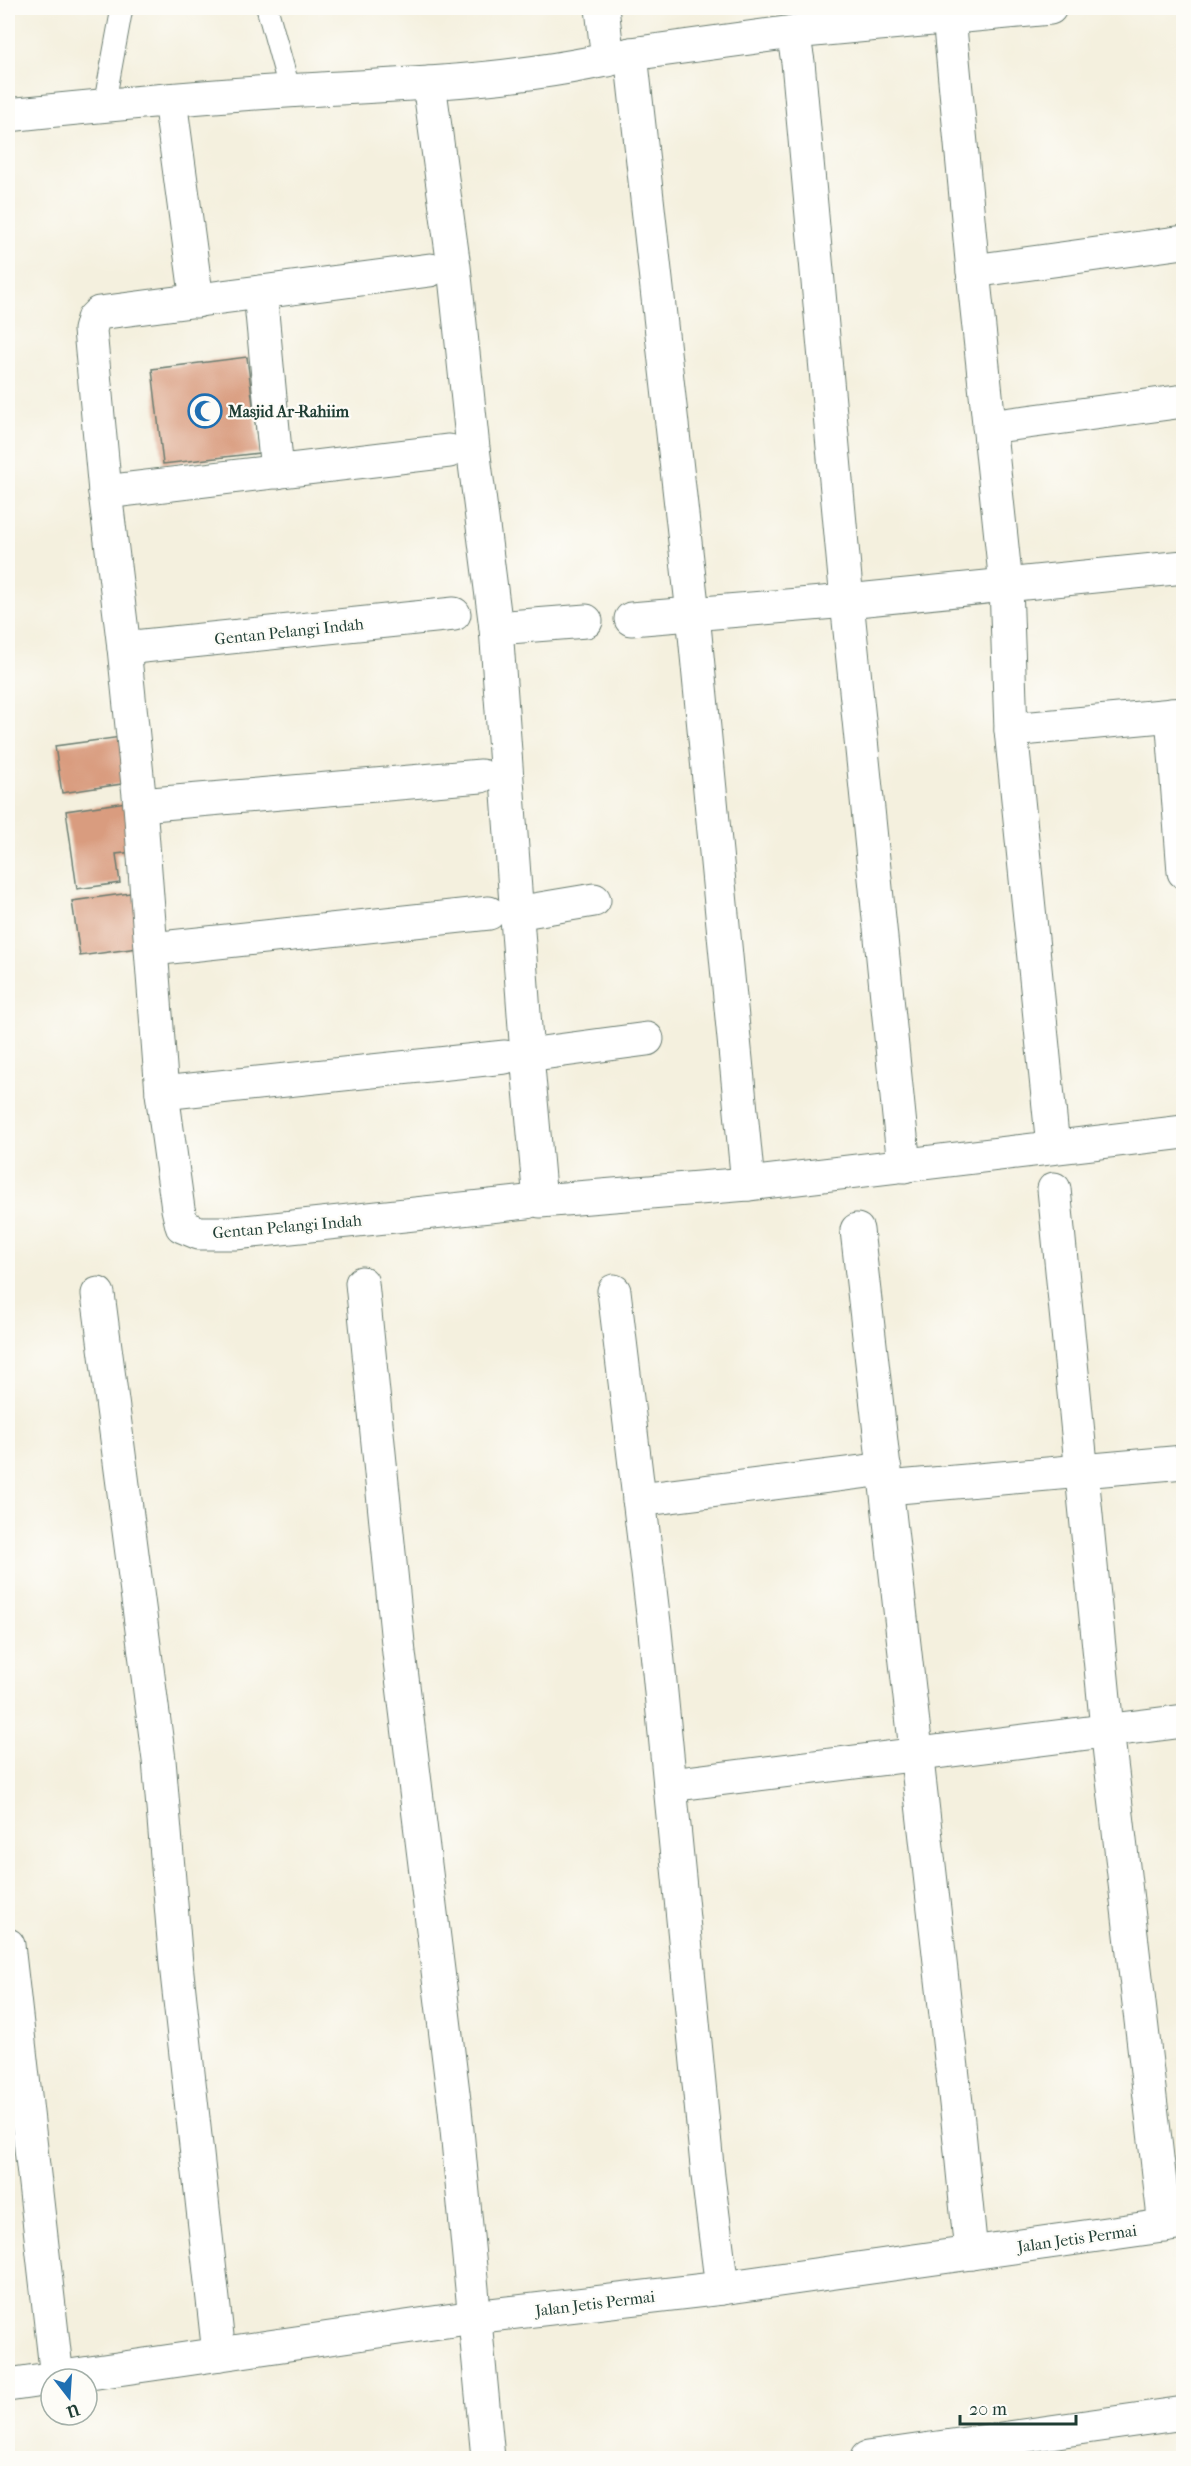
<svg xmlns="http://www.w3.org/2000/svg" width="1191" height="2466" viewBox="0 0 1191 2466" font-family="'IM FELL French Canon',serif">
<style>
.building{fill:#d99c7f}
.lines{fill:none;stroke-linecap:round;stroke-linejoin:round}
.lane-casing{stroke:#6a7c70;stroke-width:23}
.street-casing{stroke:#6a7c70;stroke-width:35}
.lane{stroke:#fff;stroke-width:21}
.street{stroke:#fff;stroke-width:33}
.labels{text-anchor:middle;stroke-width:4.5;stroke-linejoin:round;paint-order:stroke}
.poi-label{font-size:16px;font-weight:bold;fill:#1f3d34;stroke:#fdfcf7;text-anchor:start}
.street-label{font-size:16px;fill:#1f3d34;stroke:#fdfcf7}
</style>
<rect width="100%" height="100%" fill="#fdfcf7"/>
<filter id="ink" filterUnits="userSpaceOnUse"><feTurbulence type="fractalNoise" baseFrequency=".0167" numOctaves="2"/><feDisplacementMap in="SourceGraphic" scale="12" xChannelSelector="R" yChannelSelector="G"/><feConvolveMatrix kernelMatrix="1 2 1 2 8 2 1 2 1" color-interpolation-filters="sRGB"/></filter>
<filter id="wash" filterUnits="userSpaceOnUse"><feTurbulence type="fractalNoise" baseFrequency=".008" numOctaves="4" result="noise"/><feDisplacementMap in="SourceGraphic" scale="24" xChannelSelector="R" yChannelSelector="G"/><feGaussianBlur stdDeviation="1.35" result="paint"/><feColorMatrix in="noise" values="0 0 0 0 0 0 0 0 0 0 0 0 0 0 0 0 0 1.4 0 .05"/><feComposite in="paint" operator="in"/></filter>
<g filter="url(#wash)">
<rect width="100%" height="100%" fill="#f4f0de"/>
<g id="blocks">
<g class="building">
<path d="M247,357L259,453L163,464L152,369Z"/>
<path d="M121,737L128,783L62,793L55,746Z"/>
<path d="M126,802L133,852L116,854L120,883L77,889L66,811Z"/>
<path d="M137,892L145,947L80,956L72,901Z"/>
</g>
</g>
</g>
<g filter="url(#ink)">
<use href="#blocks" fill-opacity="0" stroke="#6a7c70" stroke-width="1.5"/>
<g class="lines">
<g class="lane-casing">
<g id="lane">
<path d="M267,8L290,91"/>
<path d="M104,106L122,8"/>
</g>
</g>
<g class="street-casing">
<g id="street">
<path d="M602,8L608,60"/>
<path d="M949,17L973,271L1006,585L1011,730L1053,1147"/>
<path d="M793,32L798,62L847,601L904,1166"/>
<path d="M631,54L693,614L748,1184"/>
<path d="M429,83L454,267L473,448L496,628L527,1055L540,1201L748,1184L1184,1132"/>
<path d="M170,100L197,301"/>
<path d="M8,115C105,105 203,96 302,90C411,84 524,81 631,54L793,32L1050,8"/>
<path d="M430,270L99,313L93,319L90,330L105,492L124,648L140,805L162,1093L178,1209L182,1226L199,1233H235L527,1202"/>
<path d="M973,271L1184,242"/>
<path d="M260,292L277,472"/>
<path d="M989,427L1184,401"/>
<path d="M105,492L449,451"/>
<path d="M631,619L847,601L1184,567"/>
<path d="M496,628L586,621"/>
<path d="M124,648L454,614"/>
<path d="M1172,715L1184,872"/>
<path d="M1011,730L1184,714"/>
<path d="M140,805L481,776"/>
<path d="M516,913L594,900"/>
<path d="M152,949L489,913"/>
<path d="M527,1055L647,1039"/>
<path d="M162,1093L505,1057"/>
<path d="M1054,1189L1107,1729L1165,2226"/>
<path d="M857,1230L958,2121L971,2253"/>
<path d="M362,1283L399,1653L455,2109L488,2458"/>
<path d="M614,1291L655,1631L708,2176L722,2288"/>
<path d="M98,1294L159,1760L176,1964L219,2354"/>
<path d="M887,1488L1184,1462"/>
<path d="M639,1500L885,1469"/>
<path d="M670,1785L1184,1721"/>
<path d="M8,1945L57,2378"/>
<path d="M8,2385L474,2317L722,2288L1184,2223"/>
<path d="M867,2458L1184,2413"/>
</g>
</g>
<use href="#lane" class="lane"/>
<use href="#street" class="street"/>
</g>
</g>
<defs>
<g id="mosque-ring" transform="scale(1.725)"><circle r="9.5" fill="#fdfcf7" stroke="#1f6fb2" stroke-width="1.5"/><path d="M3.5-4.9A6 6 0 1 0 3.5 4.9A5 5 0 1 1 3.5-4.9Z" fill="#1f6fb2"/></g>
</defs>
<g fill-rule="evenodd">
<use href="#mosque-ring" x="205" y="411"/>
</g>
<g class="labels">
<g class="poi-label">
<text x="228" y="417">Masjid Ar-Rahiim</text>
</g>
<g class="street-label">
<text transform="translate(289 631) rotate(-6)" y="6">Gentan Pelangi Indah</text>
<text transform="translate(287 1226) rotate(-5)" y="6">Gentan Pelangi Indah</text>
<text transform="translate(1077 2238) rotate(-8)" y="6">Jalan Jetis Permai</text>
<text transform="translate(595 2303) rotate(-7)" y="6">Jalan Jetis Permai</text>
</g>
</g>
<rect width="1191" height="2466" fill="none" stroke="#fdfcf7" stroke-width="30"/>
<g transform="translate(69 2397) rotate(163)"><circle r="28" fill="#fdfcf7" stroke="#a4b0a9" stroke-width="1.5"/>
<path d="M0-4.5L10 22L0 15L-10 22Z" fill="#1f6fb2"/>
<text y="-9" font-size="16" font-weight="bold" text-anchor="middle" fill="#1f3d34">U</text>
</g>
<path d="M960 2415v9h116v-9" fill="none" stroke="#1f3d34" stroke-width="3"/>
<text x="969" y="2415" font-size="18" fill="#1f3d34" stroke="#fdfcf7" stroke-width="4.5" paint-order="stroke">20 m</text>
</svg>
